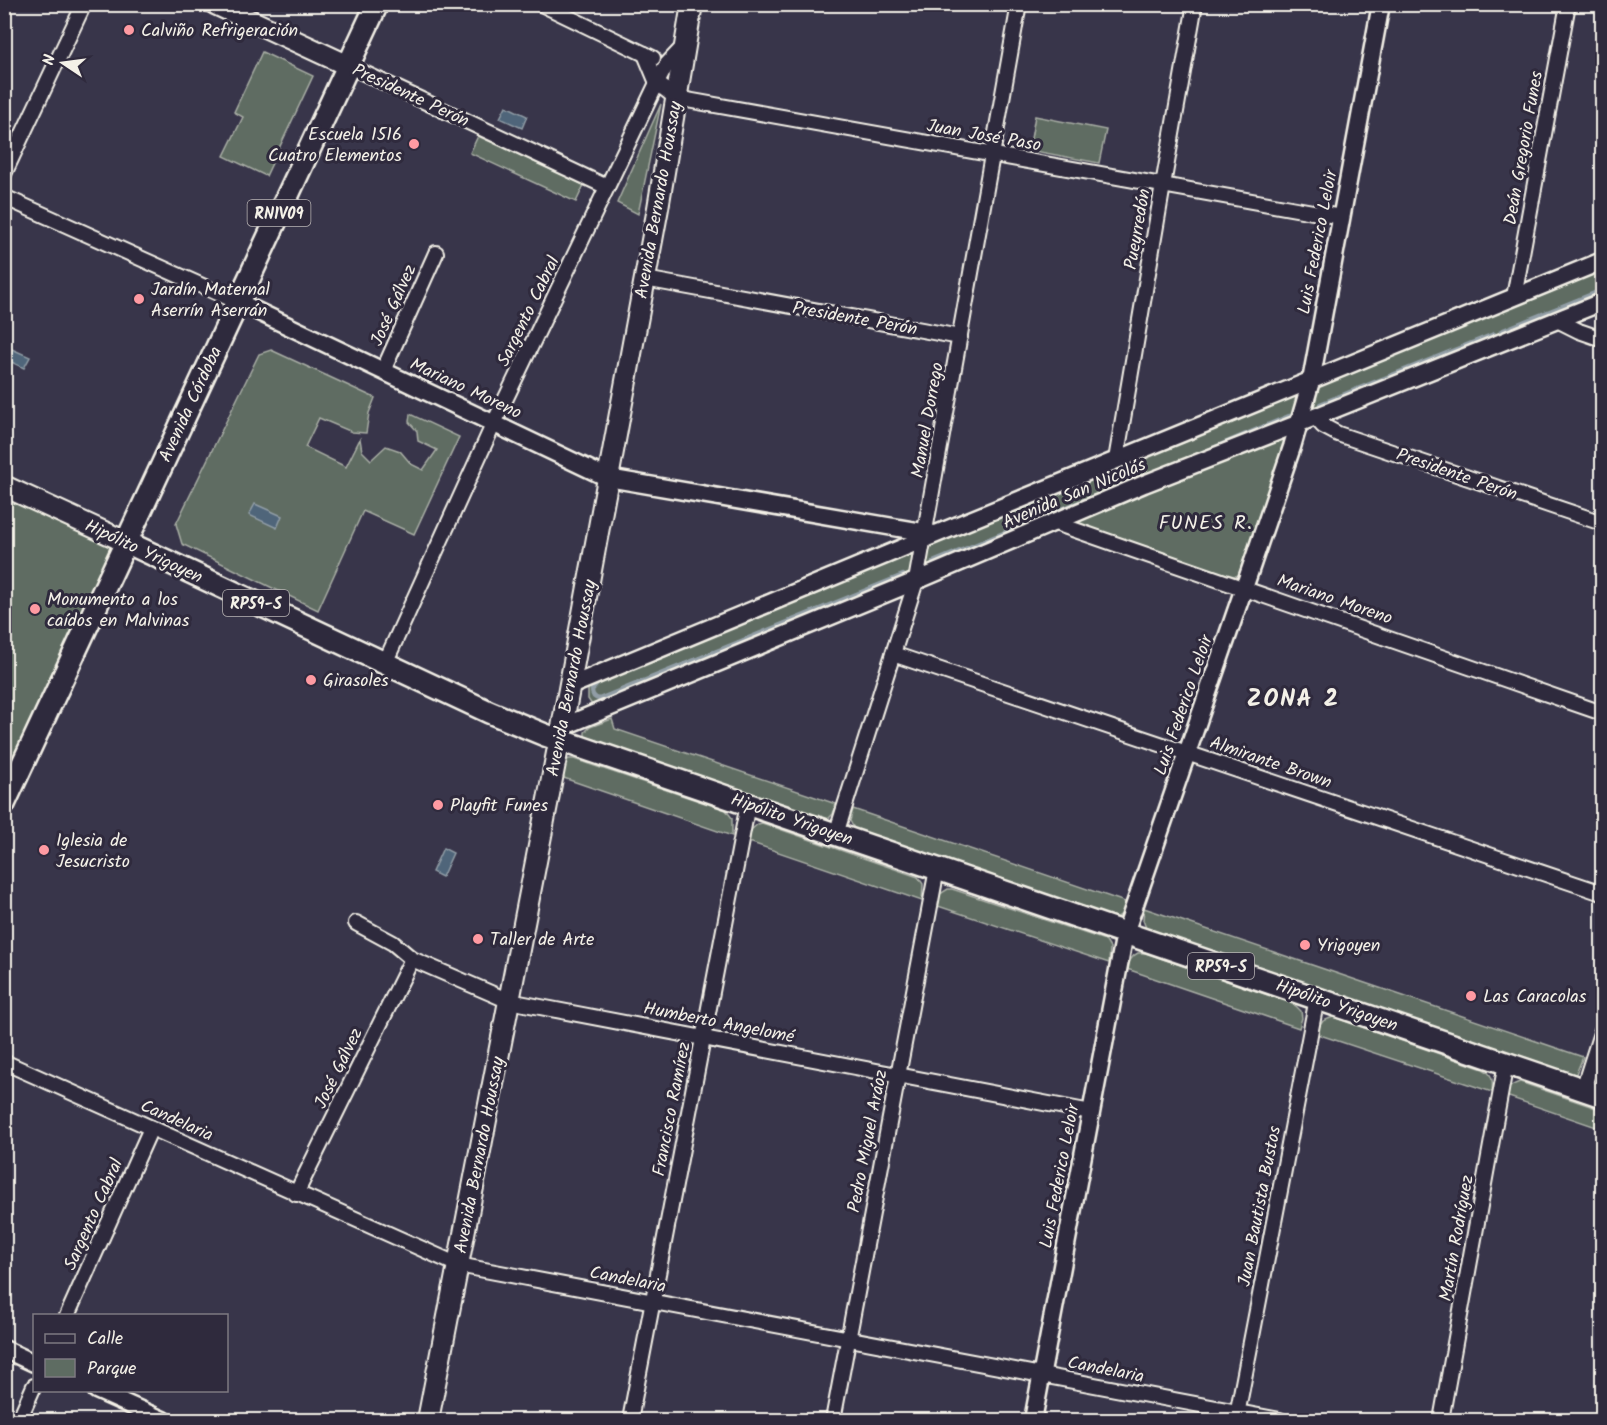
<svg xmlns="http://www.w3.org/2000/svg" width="1607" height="1425" viewBox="0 0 1607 1425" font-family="Kalam,sans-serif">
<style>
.green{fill:#5e6c62;stroke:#a9aea5;stroke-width:1.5}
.water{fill:#4f657a;stroke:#919da6;stroke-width:1.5}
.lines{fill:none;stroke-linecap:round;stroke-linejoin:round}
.stream{stroke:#919da6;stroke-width:4.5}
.minor-casing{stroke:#f4f1e8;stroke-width:18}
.tertiary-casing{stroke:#f4f1e8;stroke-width:21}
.secondary-casing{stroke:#f4f1e8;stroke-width:24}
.primary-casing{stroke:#f4f1e8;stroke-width:26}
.minor{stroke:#2f2a3d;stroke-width:14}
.tertiary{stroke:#2f2a3d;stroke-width:16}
.secondary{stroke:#2f2a3d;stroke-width:20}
.primary{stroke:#2f2a3d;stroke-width:21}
.poi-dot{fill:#ff9aa2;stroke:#2f2a3d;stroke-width:2}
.labels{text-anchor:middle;stroke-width:6;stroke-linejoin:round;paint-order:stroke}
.shield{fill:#2f2a3d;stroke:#b9b5b5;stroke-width:1.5}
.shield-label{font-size:16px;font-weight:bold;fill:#f4f1e8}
.poi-label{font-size:18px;fill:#f4f1e8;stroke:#2f2a3d;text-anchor:start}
.street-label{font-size:18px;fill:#f4f1e8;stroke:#2f2a3d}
.neighbourhood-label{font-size:20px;letter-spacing:1.5px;fill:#f4f1e8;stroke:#2f2a3d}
.district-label{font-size:24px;font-weight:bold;letter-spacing:1.5px;fill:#f4f1e8;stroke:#2f2a3d}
</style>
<rect width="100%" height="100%" fill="#38354a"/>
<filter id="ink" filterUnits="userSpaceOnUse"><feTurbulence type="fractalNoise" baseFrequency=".0167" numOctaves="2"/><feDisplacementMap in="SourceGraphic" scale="12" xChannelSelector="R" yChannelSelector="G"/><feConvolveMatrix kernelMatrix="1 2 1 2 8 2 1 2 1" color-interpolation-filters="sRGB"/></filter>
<g filter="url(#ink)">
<g class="green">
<path d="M262,52L313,76L266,176L224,156L243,117L234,112Z"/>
<path d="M661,104L638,214L617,203Z"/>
<path d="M1035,116L1106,130L1099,163L1029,150Z"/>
<path d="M478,136L584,185L576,202L470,153Z"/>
<path d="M1602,267V296L1312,410L1316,387Z"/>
<path d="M271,350L375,398L369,413L366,433L352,432L319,418L305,447L346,467L360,439L362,451L371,460L386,446L400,451L411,464L423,470L437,450L418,441L417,431L409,422L410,414L459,437L414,534L363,511L318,610L182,544L176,524L259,354Z"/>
<path d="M1299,393L1296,417L927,568L925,567L928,545Z"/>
<path d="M1289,434L1244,571L1237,576L1226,575L1072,521Z"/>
<path d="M5,497L110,546L112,551L12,759L5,761Z"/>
<path d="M913,551C917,558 913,571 908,578L597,706L592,705L588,699V687Z"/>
<path d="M612,719L615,729L836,804L833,814L826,821L585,740V732L590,727Z"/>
<path d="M569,759H574L726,810L732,818V836L558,776L564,762Z"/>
<path d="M853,809L1128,903C1126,912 1122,915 1114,919L855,830L850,821Z"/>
<path d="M762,823L918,877L923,884L922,901L749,842L751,830L758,824Z"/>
<path d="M948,889H952L1105,940L1110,948L1109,963L938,906L940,894Z"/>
<path d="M1144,908L1583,1057L1575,1076L1147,931L1143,920Z"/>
<path d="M1138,953H1146L1288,1002L1296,1006L1301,1011L1302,1018L1299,1028L1127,969C1129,962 1131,956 1138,953Z"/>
<path d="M1333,1017L1483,1069C1493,1074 1493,1081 1492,1092L1317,1034L1319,1027L1323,1021Z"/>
<path d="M1520,1082L1602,1110V1129L1506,1096C1508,1087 1511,1085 1520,1082Z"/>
</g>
<g class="water">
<path d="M506,106L527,116L522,128L500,118Z"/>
<path d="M5,346L30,357L24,368L5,359Z"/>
<path d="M255,504L282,516L277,528L249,515Z"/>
<path d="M443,848L453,853L442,877L432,872Z"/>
</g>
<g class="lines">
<g class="stream">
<path d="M1501,331L1602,290"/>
<path d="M1320,404L1494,334"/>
<path d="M1189,458L1289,416"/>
<path d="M933,562L1094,496"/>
<path d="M598,683L592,690C592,695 594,698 599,699L903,575"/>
</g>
<g class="minor-casing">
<g id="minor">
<path d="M541,4L653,58"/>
<path d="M645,54L657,83L676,98L1341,217"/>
<path d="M349,66L607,187"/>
<path d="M4,174L84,4"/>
<path d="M4,197L238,302"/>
<path d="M645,279L960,337"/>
<path d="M1514,297L1568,4"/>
<path d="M1557,320L1579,331L1602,339"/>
<path d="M383,371L436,253"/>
<path d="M1315,417L1323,426L1338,434L1602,523"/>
<path d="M1116,460L1163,185L1195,4"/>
<path d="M1055,523L1602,713"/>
<path d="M893,654L1602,893"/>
<path d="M385,663L494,423L657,83L667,64L684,46"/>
<path d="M836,834L916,581L1019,4"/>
<path d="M356,923L393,943L412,959L509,1001L1091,1112"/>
<path d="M4,1062L458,1265L1280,1420"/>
<path d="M1583,1089L1602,1030"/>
<path d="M296,1194L412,959"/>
<path d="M67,1316L151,1128"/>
<path d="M19,1420L34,1386"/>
<path d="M630,1420L748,804"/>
<path d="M833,1420L937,869"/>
<path d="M1236,1420L1317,998"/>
<path d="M1441,1420L1506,1063"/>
</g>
</g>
<g class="tertiary-casing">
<g id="tertiary">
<path d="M238,302L608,478L934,534"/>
<path d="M570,686L924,539L1602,261"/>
<path d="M562,727L916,581L1144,484L1315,417L1602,302"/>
<path d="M4,1349L34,1363"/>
<path d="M96,1390L163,1420"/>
<path d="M1033,1420L1125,933L1244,588L1292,447L1311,381L1381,4"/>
</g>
</g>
<g class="secondary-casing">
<g id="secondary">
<path d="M215,4L349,66"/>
<path d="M4,486L126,542"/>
<path d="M428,1420L562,727L658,208L692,4"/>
</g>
</g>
<g class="primary-casing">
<g id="primary">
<path d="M126,542L489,712L545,735L1602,1096"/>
<path d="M4,804L377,4"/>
</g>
</g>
<use href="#minor" class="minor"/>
<use href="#tertiary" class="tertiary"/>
<use href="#secondary" class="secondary"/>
<use href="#primary" class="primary"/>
</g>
</g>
<g class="poi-dot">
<circle cx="129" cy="30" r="6"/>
<circle cx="414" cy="144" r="6"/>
<circle cx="139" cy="299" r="6"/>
<circle cx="35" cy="609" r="6"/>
<circle cx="311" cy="680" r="6"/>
<circle cx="438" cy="805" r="6"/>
<circle cx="44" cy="850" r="6"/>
<circle cx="478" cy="939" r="6"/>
<circle cx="1305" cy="945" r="6"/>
<circle cx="1471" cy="996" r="6"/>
</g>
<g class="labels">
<g class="shield">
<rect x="247.5" y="200" width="63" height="26" rx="4.5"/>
<rect x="223" y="590" width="66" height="26" rx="4.5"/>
<rect x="1188" y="953" width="66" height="26" rx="4.5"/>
</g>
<g class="shield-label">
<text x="279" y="219">RN1V09</text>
<text x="256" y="609">RP59-S</text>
<text x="1221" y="972">RP59-S</text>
</g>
<g class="poi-label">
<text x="141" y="36">Calviño Refrigeración</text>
<text x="402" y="140" text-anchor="end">Escuela 1516<tspan x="402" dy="21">Cuatro Elementos</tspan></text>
<text x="151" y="295">Jardín Maternal<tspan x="151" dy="21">Aserrín Aserrán</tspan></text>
<text x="47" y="605">Monumento a los<tspan x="47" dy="21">caídos en Malvinas</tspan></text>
<text x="323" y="686">Girasoles</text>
<text x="450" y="811">Playfit Funes</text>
<text x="56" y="846">Iglesia de<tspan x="56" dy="21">Jesucristo</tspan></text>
<text x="490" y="945">Taller de Arte</text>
<text x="1317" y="951">Yrigoyen</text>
<text x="1483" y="1002">Las Caracolas</text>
</g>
<g class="street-label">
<text transform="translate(411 95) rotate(25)" y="6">Presidente Perón</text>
<text transform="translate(984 135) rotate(10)" y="6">Juan José Paso</text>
<text transform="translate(1523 148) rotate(-80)" y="6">Deán Gregorio Funes</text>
<text transform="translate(658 200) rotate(-80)" y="6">Avenida Bernardo Houssay</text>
<text transform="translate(1137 229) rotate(-80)" y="6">Pueyrredón</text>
<text transform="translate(1317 242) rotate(-79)" y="6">Luis Federico Leloir</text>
<text transform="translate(393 305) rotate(-66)" y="6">José Gálvez</text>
<text transform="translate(528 311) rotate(-64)" y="6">Sargento Cabral</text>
<text transform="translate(855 318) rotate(10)" y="6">Presidente Perón</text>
<text transform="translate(466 388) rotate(25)" y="6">Mariano Moreno</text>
<text transform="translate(190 404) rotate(-65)" y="6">Avenida Córdoba</text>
<text transform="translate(927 420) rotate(-80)" y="6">Manuel Dorrego</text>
<text transform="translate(1457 474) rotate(19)" y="6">Presidente Perón</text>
<text transform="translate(1074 493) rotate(-23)" y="6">Avenida San Nicolás</text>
<text transform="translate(144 551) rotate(25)" y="6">Hipólito Yrigoyen</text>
<text transform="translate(1335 599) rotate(19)" y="6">Mariano Moreno</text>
<text transform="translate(571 678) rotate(-79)" y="6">Avenida Bernardo Houssay</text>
<text transform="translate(1183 705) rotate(-71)" y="6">Luis Federico Leloir</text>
<text transform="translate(1271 762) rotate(19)" y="6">Almirante Brown</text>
<text transform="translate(792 819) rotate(19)" y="6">Hipólito Yrigoyen</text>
<text transform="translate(1337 1005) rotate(19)" y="6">Hipólito Yrigoyen</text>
<text transform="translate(719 1022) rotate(11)" y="6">Humberto Angelomé</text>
<text transform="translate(338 1068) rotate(-64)" y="6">José Gálvez</text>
<text transform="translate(671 1109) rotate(-79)" y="6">Francisco Ramírez</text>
<text transform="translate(177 1120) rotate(24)" y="6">Candelaria</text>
<text transform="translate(867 1141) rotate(-79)" y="6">Pedro Miguel Aráoz</text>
<text transform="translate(479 1155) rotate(-79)" y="6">Avenida Bernardo Houssay</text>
<text transform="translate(1059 1176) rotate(-79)" y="6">Luis Federico Leloir</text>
<text transform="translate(1259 1206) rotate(-79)" y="6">Juan Bautista Bustos</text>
<text transform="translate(93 1214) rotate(-66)" y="6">Sargento Cabral</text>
<text transform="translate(1456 1238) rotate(-80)" y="6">Martín Rodríguez</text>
<text transform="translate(628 1279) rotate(11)" y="6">Candelaria</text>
<text transform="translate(1106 1369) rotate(11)" y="6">Candelaria</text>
</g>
<g class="neighbourhood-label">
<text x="1206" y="529">FUNES R.</text>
</g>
<g class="district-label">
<text x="1293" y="706">ZONA 2</text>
</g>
</g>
<rect width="1607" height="1425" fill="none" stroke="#2f2a3d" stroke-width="24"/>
<rect x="12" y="12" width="1583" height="1401" fill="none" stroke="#f4f1e8" stroke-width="2" filter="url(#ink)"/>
<rect x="33" y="1314" width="195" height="78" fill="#2f2a3d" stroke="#7e7a81" stroke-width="1.5"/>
<rect x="45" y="1334" width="30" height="9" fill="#2f2a3d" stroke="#7e7a81" stroke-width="1.5"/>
<text x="87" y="1344" font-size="18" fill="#f4f1e8">Calle</text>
<rect x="45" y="1359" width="30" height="18" fill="#5e6c62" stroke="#7e7a81" stroke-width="1.5"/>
<text x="87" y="1374" font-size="18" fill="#f4f1e8">Parque</text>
<g transform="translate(63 63) rotate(283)" stroke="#2f2a3d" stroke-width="4.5" paint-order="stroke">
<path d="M0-4.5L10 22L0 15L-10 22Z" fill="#f4f1e8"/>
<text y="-9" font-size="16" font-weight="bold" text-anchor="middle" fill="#f4f1e8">N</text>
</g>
</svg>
